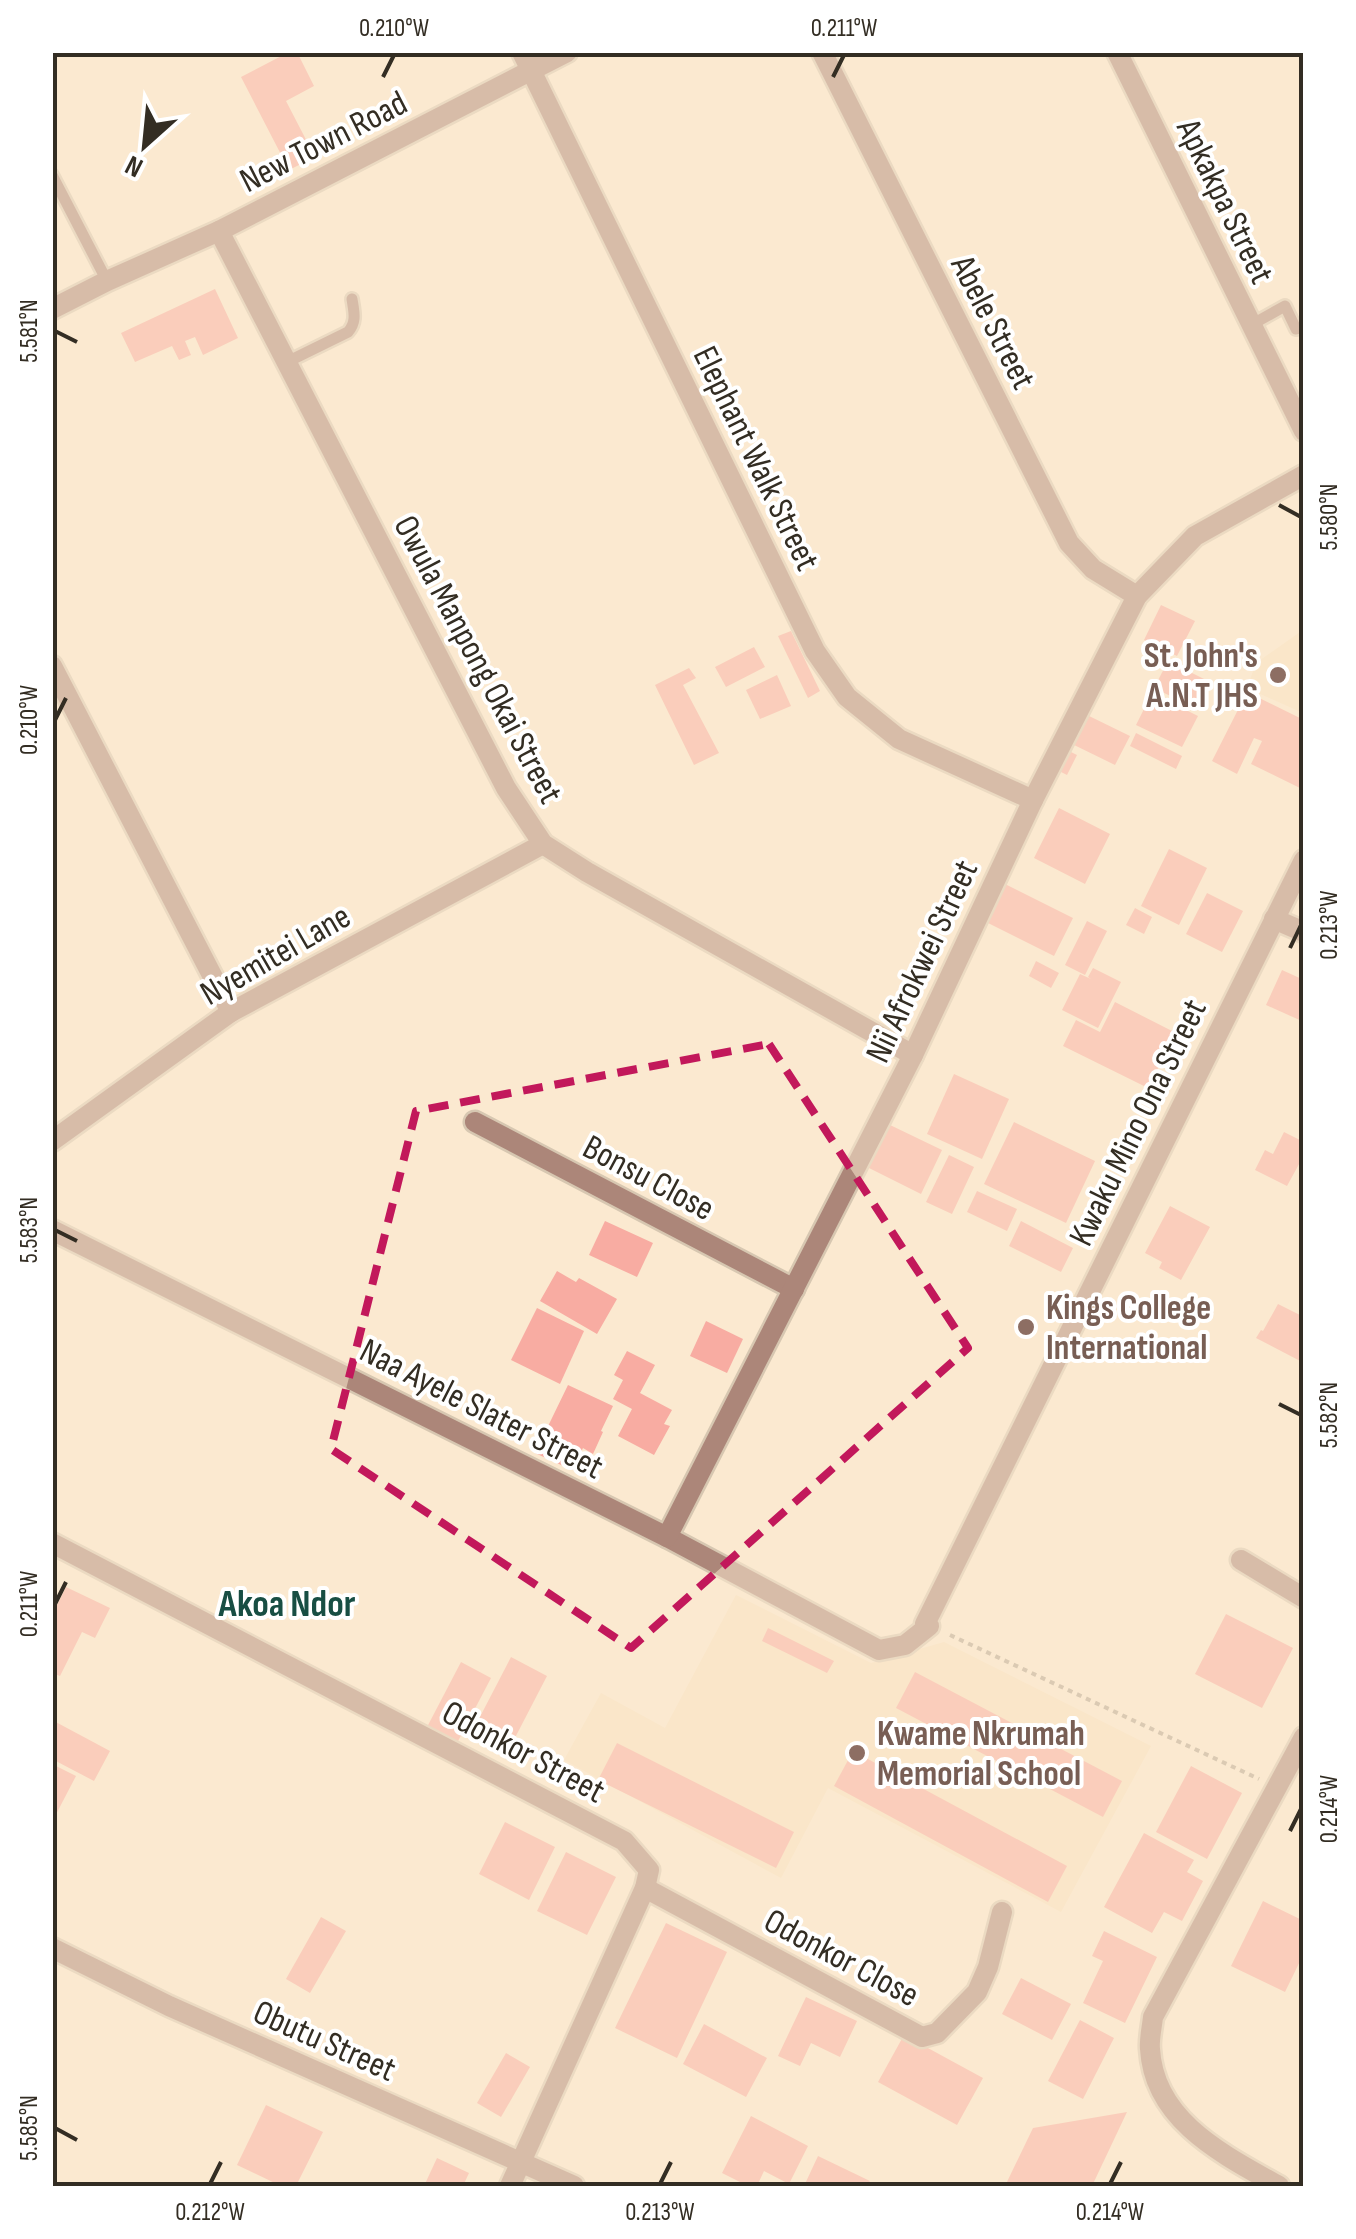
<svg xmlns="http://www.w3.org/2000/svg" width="1356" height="2239" viewBox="0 0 1356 2239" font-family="'Sofia Sans Condensed',sans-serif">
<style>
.built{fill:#f8e2c1}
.building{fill:#f8aca2}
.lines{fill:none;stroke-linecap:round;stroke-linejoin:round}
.service-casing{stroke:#d7c7b1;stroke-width:16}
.minor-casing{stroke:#d7c7b1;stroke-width:25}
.tertiary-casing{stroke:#d7c7b1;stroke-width:25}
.path{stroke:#b3a591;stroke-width:4;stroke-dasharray:5 5;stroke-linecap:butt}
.service{stroke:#ac8679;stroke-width:11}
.minor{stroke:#ac8679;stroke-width:20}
.tertiary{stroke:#ac8679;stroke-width:20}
.marked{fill:none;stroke:#c2185b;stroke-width:8;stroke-dasharray:20 12;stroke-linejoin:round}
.ticks{fill:none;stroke:#332d23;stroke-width:4}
.education-dot{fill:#8d6e63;stroke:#fff;stroke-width:4}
.labels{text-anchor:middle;stroke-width:8;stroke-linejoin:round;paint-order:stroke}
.street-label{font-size:35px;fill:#332d23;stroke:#fff}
.education-label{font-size:35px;font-weight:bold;fill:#785e54;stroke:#fff;text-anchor:start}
.neighbourhood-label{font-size:38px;font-weight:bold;fill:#184e43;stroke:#fff}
.neatline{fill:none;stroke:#332d23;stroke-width:4}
.ticks-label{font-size:25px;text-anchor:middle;fill:#332d23}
</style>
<rect width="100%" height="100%" fill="#fbe9d0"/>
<g class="built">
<path d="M1303,630V713L1247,688L1256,663Z"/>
<path d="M736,1595L871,1663L944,1642L1151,1746L1061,1912L828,1788L781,1878L564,1760L601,1693L665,1728Z"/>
</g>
<g class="building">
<path d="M289,52H297L314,86L286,101L315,157L289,170L241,77Z"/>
<path d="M215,289L238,338L203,355L195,337L185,341L191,355L179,360L172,346L135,362L121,333Z"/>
<path d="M1161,605L1195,621L1177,656L1144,640Z"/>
<path d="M791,631L820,691L808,698L778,636Z"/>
<path d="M754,647L765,667L726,687L715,667Z"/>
<path d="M1168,661L1212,683L1199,710L1154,688Z"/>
<path d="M689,668L696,678L683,685L719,753L694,765L655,685Z"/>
<path d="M777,675L791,706L760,719L746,690Z"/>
<path d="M1247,692L1304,720L1302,789L1251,764L1262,741L1254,738L1237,774L1212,761Z"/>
<path d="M1152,693L1198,716L1182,747L1136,725Z"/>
<path d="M1085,714L1130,736L1115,765L1070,743Z"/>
<path d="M1136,733L1182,756L1176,769L1130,746Z"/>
<path d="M1061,747L1077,755L1067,775L1051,767Z"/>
<path d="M1059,808L1110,834L1085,884L1034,858Z"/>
<path d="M1169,849L1207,868L1179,925L1141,906Z"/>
<path d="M1005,884L1073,918L1054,956L986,922Z"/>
<path d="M1207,893L1243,911L1222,952L1186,934Z"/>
<path d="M1135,908L1152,917L1144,934L1126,925Z"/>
<path d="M1087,921L1107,931L1085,975L1065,965Z"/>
<path d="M1036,961L1059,973L1051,988L1029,976Z"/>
<path d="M1093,968L1121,982L1098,1028L1062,1010L1080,974L1091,979L1088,977Z"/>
<path d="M1282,970L1304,980V1022L1266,1005Z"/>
<path d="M1115,1002L1176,1033L1148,1088L1063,1046L1076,1020L1100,1032Z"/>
<path d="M954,1074L1009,1099L982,1159L927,1134Z"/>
<path d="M1014,1122L1095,1161L1066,1223L984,1184Z"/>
<path d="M888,1124L942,1150L921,1194L867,1167Z"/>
<path d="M1284,1132L1304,1142V1155L1287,1186L1255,1170L1265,1150L1273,1154Z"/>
<path d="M949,1155L974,1167L952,1214L926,1202Z"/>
<path d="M977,1191L1017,1209L1007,1231L967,1212Z"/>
<path d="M1170,1206L1210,1227L1181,1280L1159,1268L1162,1262L1145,1253Z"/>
<path d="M605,1221L653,1243L637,1277L589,1255Z"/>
<path d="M1021,1221L1073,1248L1061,1272L1009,1246Z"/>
<path d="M557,1271L576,1282L579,1278L617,1299L597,1334L540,1301Z"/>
<path d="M1278,1304L1304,1317V1363L1256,1338L1261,1330L1263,1331Z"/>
<path d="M537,1308L584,1331L560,1384L511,1360Z"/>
<path d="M706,1321L743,1339L727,1373L690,1356Z"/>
<path d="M627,1351L655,1365L640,1393L672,1410L664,1424L670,1426L654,1455L618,1436L632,1409L613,1399L623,1380L614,1375Z"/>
<path d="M568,1385L613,1406L601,1431L603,1432L593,1454L583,1448L572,1470L535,1453Z"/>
<path d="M66,1587L110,1608L95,1638L82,1632L60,1676L52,1673V1615Z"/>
<path d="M1226,1614L1293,1648L1262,1708L1195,1674Z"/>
<path d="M768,1628L834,1661L827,1673L762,1641Z"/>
<path d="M511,1657L547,1676L506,1755L470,1736Z"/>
<path d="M461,1662L491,1678L456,1745L426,1729Z"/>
<path d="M915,1672L1122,1781L1103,1817L896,1708Z"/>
<path d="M52,1720L110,1751L94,1781L52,1759Z"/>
<path d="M617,1743L794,1832L776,1868L598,1780Z"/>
<path d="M853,1751L1067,1866L1048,1902L834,1786Z"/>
<path d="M52,1764L76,1776L52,1822Z"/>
<path d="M1191,1766L1242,1793L1207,1859L1156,1832Z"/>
<path d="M505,1822L555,1847L529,1900L479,1874Z"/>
<path d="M1144,1833L1194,1860L1187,1872L1203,1881L1182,1921L1164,1912L1152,1933L1104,1907Z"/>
<path d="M566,1852L616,1877L587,1935L537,1911Z"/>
<path d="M1263,1901L1304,1921V1953L1285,1992L1231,1966Z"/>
<path d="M321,1917L346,1931L310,1993L286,1979Z"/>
<path d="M666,1923L727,1952L677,2058L615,2028Z"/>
<path d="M1104,1931L1157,1957L1125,2023L1083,2003L1103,1961L1092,1956Z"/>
<path d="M1021,1978L1071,2004L1052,2040L1002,2014Z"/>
<path d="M806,1997L857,2021L840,2057L811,2043L800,2066L778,2056Z"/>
<path d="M1080,2020L1114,2038L1083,2099L1048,2081Z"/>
<path d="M704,2024L767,2058L746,2097L683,2064Z"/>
<path d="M904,2035L983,2078L957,2125L878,2082Z"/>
<path d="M506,2053L530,2067L501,2117L477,2103Z"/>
<path d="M266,2105L323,2132L296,2186H281L237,2165Z"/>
<path d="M1127,2112L1092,2186H1005L1033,2128Z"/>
<path d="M751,2116L808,2146L789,2184L764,2171L757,2186H748L722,2173Z"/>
<path d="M818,2156L870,2181L867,2186H804Z"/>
<path d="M437,2158L469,2173L463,2186H424Z"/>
</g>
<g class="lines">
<g class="service-casing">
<g id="service">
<path d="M52,175L107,281"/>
<path d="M1251,325L1285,306L1296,329L1304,327"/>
<path d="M287,362L348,332C357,322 354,312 352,299"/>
</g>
</g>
<g class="minor-casing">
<g id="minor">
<path d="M522,52L815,651L847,697L899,739L1033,800"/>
<path d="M822,52L1069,543L1093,569L1137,596"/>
<path d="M1117,52L1304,431"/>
<path d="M219,231L506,788L543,844L587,872L913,1055"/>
<path d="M52,666L231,1012"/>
<path d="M1274,919L1304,932"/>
<path d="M475,1122L794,1289"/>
<path d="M52,1141L231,1012L543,844"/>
<path d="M52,1230L667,1537L879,1650L905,1645L929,1626L925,1624L1304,860"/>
<path d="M667,1537L913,1055L1033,800L1137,596L1195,536L1304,475"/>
<path d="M52,1543L624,1841L649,1870L645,1888L510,2186"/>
<path d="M1241,1560L1304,1598"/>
<path d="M645,1888L922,2037L937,2033L977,1992L988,1967L1002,1912"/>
<path d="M52,1948L169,2006L574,2186"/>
<path d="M1279,2186C1224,2155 1154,2121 1150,2049C1149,2039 1152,2027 1153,2017L1304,1737"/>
</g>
</g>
<g class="tertiary-casing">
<path id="tertiary" d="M52,309L107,281L219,231L567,52"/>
</g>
<path class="path" d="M950,1635L1259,1779"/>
<use href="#service" class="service"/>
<use href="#minor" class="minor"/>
<use href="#tertiary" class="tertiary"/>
</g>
<path d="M0 0H1356V2239H0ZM769,1044L968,1348L631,1648L331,1449L416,1111Z" fill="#fbe9d0" fill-opacity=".55" fill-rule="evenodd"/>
<path class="marked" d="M769,1044L968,1348L631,1648L331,1449L416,1111Z"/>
<path class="ticks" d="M383,77L394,55M833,77L844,55M55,331L77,342M1279,505L1301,517M55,720L66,698M1290,948L1301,925M55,1230L77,1241M1279,1404L1301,1415M55,1604L66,1582M1290,1831L1301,1809M55,2128L77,2140M210,2184L221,2162M660,2184L671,2162M1110,2184L1121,2162"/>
<g class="education-dot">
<circle cx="1278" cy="675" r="10"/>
<circle cx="1026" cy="1327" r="10"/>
<circle cx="857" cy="1753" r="10"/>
</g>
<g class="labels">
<g class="street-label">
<text transform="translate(323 141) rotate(-27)" y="12">New Town Road</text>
<text transform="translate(1226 201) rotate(64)" y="12">Apkakpa Street</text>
<text transform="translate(994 322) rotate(63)" y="12">Abele Street</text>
<text transform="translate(757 458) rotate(64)" y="12">Elephant Walk Street</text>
<text transform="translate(479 659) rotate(62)" y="12">Owula Manpong Okai Street</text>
<text transform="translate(275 954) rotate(-30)" y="12">Nyemitei Lane</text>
<text transform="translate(921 961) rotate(-65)" y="12">Nii Afrokwei Street</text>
<text transform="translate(1137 1122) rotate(-64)" y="12">Kwaku Mino Ona Street</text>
<text transform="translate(649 1177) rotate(28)" y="12">Bonsu Close</text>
<text transform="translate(482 1408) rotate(27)" y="12">Naa Ayele Slater Street</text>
<text transform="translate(524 1751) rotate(28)" y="12">Odonkor Street</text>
<text transform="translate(842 1957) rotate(28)" y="12">Odonkor Close</text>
<text transform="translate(325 2040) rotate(24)" y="12">Obutu Street</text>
</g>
<g class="education-label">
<text x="1258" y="667" text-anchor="end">St. John's<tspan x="1258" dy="40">A.N.T JHS</tspan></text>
<text x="1046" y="1319">Kings College<tspan x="1046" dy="40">International</tspan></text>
<text x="877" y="1745">Kwame Nkrumah<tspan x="877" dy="40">Memorial School</tspan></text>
</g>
<g class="neighbourhood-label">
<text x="287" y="1616">Akoa Ndor</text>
</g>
</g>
<rect width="1356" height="2239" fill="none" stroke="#ffffff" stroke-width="110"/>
<g transform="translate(145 145) rotate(207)" stroke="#ffffff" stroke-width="8" paint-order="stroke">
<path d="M0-8L18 38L0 25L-18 38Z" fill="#332d23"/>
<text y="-15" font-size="28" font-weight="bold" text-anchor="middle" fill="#332d23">N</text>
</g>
<rect x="55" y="55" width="1246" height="2129" class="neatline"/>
<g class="ticks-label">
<text x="394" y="36">0.210°W</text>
<text x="844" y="36">0.211°W</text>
<text transform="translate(28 331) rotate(-90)" y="9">5.581°N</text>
<text transform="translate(1328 517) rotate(-90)" y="9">5.580°N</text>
<text transform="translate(28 720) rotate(-90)" y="9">0.210°W</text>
<text transform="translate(1328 925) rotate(-90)" y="9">0.213°W</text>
<text transform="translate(28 1230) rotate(-90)" y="9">5.583°N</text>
<text transform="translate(1328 1415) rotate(-90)" y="9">5.582°N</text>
<text transform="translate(28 1604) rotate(-90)" y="9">0.211°W</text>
<text transform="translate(1328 1809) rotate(-90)" y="9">0.214°W</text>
<text transform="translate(28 2128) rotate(-90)" y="9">5.585°N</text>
<text x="210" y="2220">0.212°W</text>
<text x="660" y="2220">0.213°W</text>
<text x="1110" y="2220">0.214°W</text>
</g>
</svg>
